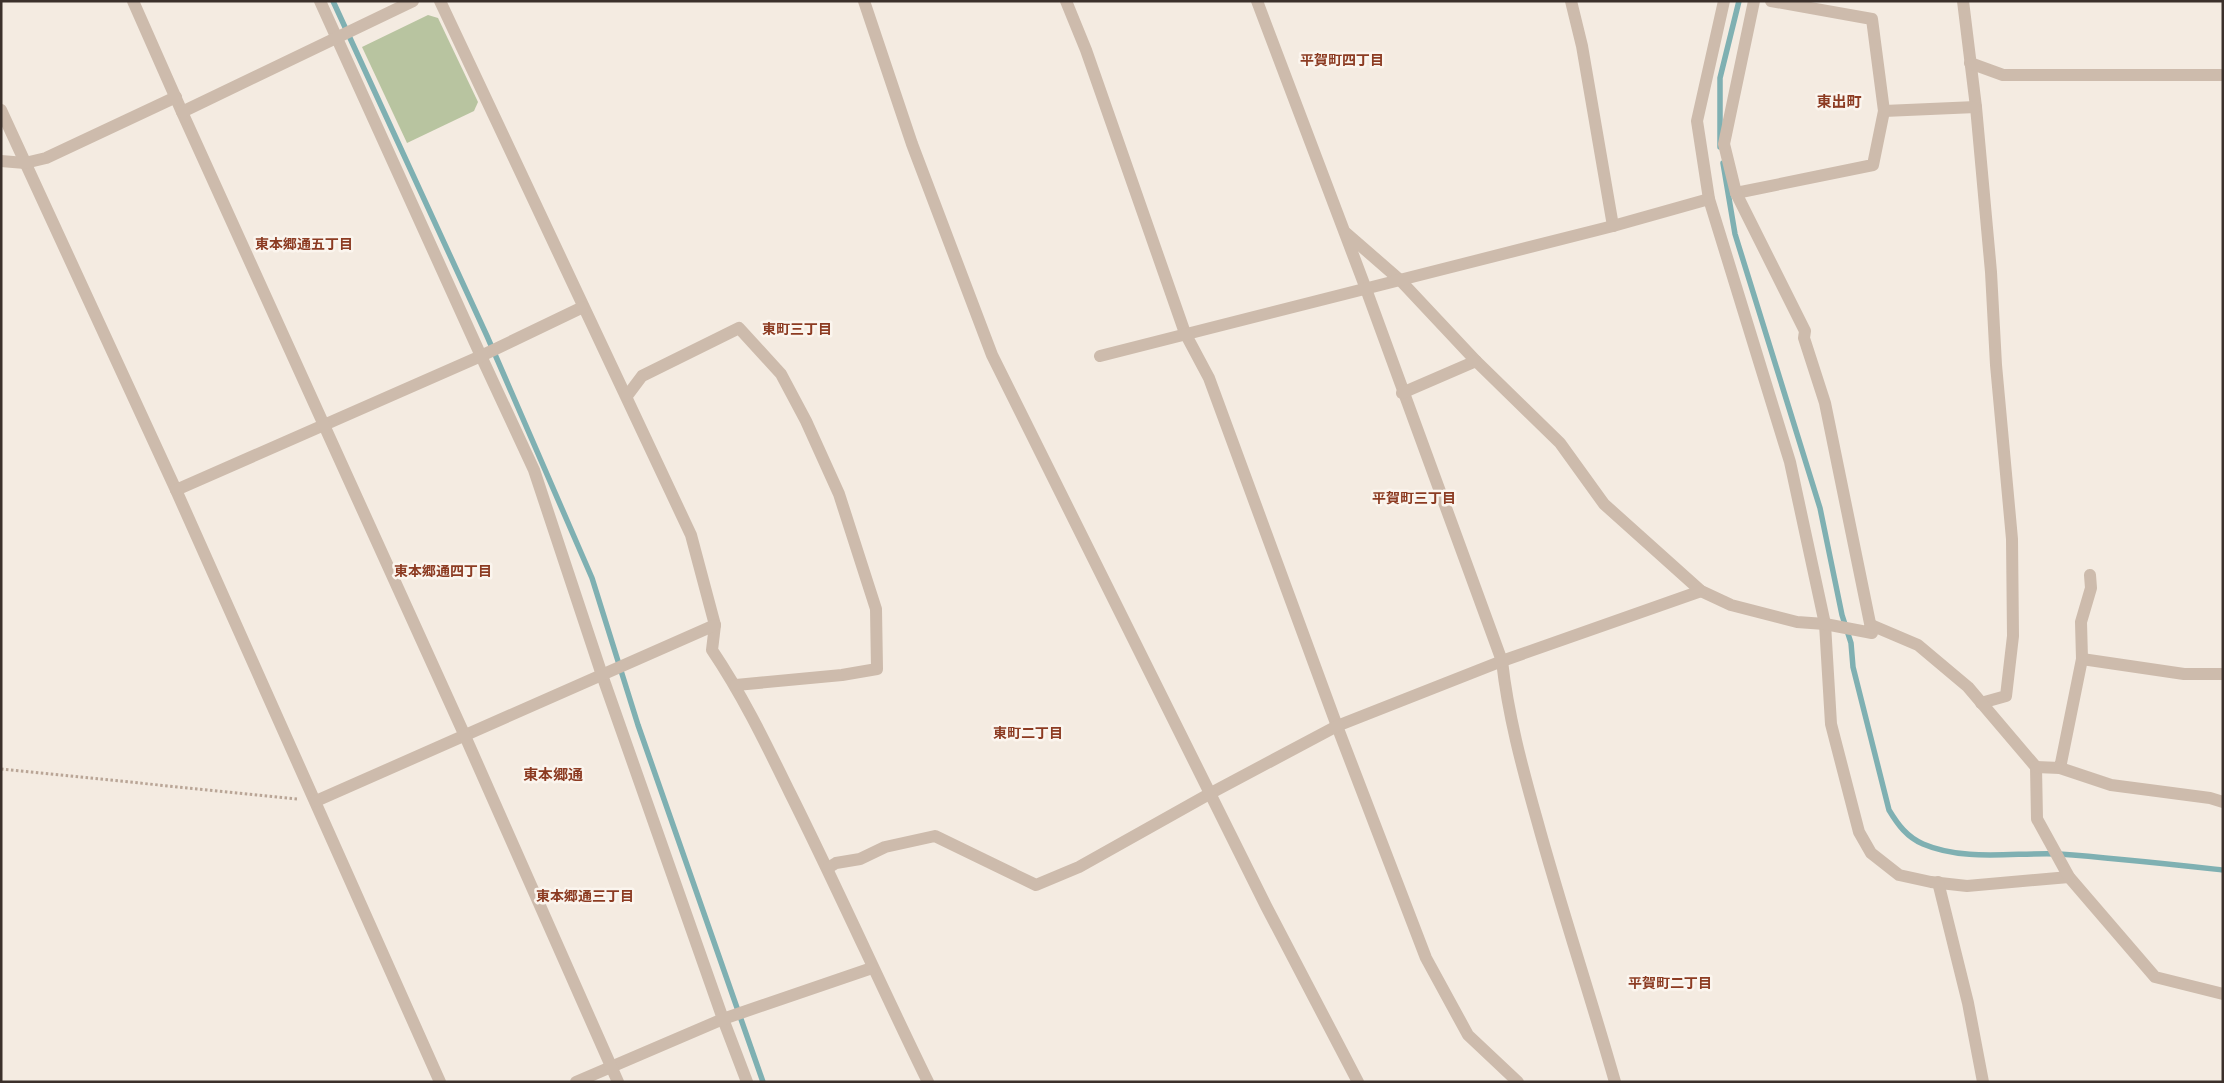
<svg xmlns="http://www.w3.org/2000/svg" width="2224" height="1083" viewBox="0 0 2224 1083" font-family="'Nunito Sans','Noto Sans JP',sans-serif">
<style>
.green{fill:#b8c4a0}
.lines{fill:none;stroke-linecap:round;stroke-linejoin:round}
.stream{stroke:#7fb0b2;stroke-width:5.5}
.path{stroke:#b9a596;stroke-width:3;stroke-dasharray:2.5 2.5;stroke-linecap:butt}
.minor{stroke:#cdbbac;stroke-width:12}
.tertiary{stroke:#cdbbac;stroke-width:12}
.labels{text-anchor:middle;stroke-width:5;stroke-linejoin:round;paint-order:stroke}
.neighbourhood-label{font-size:14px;font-weight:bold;fill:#8c3b22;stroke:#fbf5ee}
.quarter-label{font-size:15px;font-weight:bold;fill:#8c3b22;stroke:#fbf5ee}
</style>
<rect width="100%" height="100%" fill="#f4ebe1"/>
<path class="green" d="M428,15L438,18L478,102L474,111L407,143L362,47Z"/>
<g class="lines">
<g class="stream">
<path d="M333,1L487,336L592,578L638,725L763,1082"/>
<path d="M1720,147V78L1739,1"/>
<path d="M1723,163L1735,234L1820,508L1842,615L1851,643L1853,667L1889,810C1898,825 1907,837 1923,844C1965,862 2015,852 2059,854C2114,858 2168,864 2223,870"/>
</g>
<path class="path" d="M1,769L297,799"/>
<g class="minor">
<path d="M320,1L481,356L534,470L602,675L723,1019L747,1082"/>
<path d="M440,1L691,535L715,625L712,650C743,696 766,744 790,793C838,889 881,986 928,1082"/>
<path d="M1066,1L1086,50L1185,333L1209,378L1337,726L1426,958L1468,1035L1518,1082"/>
<path d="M1257,1L1366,289L1502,661C1508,715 1522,767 1537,820C1561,908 1590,994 1615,1082"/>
<path d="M1571,1L1582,46L1613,226"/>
<path d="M1724,1L1697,121L1709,199L1790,462L1825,624L1831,724L1859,832L1871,853L1899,875L1931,882L1967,886L2069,877"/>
<path d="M1963,1L1976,107L1991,272L1996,365L2012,539L2013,636L2006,696L1981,703"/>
<path d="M1970,63L2003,75H2223"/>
<path d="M1,110L176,490L440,1082"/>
<path d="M1884,111L1976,107"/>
<path d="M1,161L25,163L46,158L176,97"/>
<path d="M1736,193L1873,165L1884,111L1872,19L1771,1"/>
<path d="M1346,233L1400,280L1476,361"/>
<path d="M1100,356L1613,226L1709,199"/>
<path d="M1402,393L1476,361L1560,443L1604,504L1701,591L1731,605L1797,622L1825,624L1872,633L1825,403L1804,338L1805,331L1736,193L1724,144L1754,1"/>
<path d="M627,396L642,376L739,328L781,374L806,421L839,494L876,609L877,669L842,675L736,685"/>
<path d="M176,490L481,356L583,307"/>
<path d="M1871,625L1918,645L1968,687L2036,767L2037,819L2069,877L2155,977L2223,994"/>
<path d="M2082,659L2184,674H2223"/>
<path d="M2036,767L2060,768L2082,659L2081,622L2091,588L2090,575"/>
<path d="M2060,768L2111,785L2210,798L2223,802"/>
<path d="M316,801L715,625"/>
<path d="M828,868L836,863L860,859L885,847L935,836L1036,885L1079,867L1211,793L1337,726L1502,661L1701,591"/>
<path d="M1938,882L1968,1003L1983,1082"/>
<path d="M576,1082L723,1019L872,968"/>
</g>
<g class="tertiary">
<path d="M133,1L182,112L465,736L618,1082"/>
<path d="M864,1L912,144L992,355L1266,906L1358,1082"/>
<path d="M182,112L413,1"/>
</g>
</g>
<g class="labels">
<g class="neighbourhood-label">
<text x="1342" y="65">平賀町四丁目</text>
<text x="304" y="249">東本郷通五丁目</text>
<text x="797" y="334">東町三丁目</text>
<text x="1414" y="503">平賀町三丁目</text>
<text x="443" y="576">東本郷通四丁目</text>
<text x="1028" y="738">東町二丁目</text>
<text x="585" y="901">東本郷通三丁目</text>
<text x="1670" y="988">平賀町二丁目</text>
</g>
<g class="quarter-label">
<text x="1839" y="107">東出町</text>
<text x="553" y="780">東本郷通</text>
</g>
</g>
<rect width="2224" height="1083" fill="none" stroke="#3b302b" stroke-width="5"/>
</svg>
